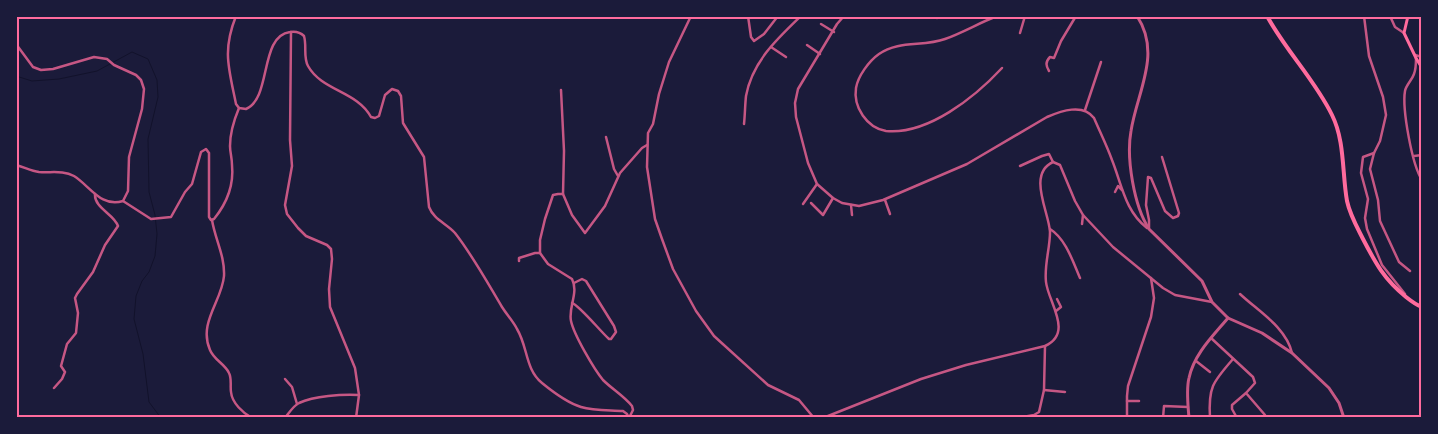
<svg xmlns="http://www.w3.org/2000/svg" width="1438" height="434" viewBox="0 0 1438 434" font-family="Quicksand,sans-serif">
<style>
.lines{fill:none;stroke-linecap:round;stroke-linejoin:round}
.stream{stroke:#12122b;stroke-width:1}
.minor{stroke:#c65784;stroke-width:2.5}
.tertiary{stroke:#c65784;stroke-width:3}
.secondary{stroke:#ff6b9d;stroke-width:3}
.primary{stroke:#ff6b9d;stroke-width:4}
.neatline{fill:none;stroke:#ff6b9d;stroke-width:2}
</style>
<rect width="100%" height="100%" fill="#1b1b3a"/>
<g class="lines">
<path class="stream" d="M16,76L32,81L59,79L97,71L132,52L148,59L157,80L158,97L148,139L149,192L155,215L157,234L155,256L149,272L142,281L136,296L134,319L143,354L149,402L161,418"/>
<g class="minor">
<path d="M236,16C222,51 229,69 236,104L239,108L246,109C272,98 259,36 290,32C296,31 300,32 304,36C307,46 303,57 308,66C322,91 357,91 371,117L375,118L379,116L385,95L392,89L398,91L401,96L403,123L424,157L429,207C434,220 446,223 455,233C473,256 487,282 502,307C507,315 513,321 517,329C528,347 525,369 542,383C553,392 568,403 581,407C594,411 609,410 623,411L627,414L629,418"/>
<path d="M691,16L669,62L659,94L653,124L648,133L647,167L655,219L662,239L673,269L696,311L714,336L768,385L799,400L814,418"/>
<path d="M748,16L751,37L754,41L764,34L778,16"/>
<path d="M844,16L837,24L798,89L795,103L796,117L808,163L817,184L833,198L842,203L859,206L883,200L967,164L1047,117C1061,111 1083,103 1094,118C1100,132 1107,146 1112,160C1122,185 1125,211 1147,228"/>
<path d="M997,16C979,23 962,33 945,39C923,47 899,40 879,54C869,61 858,76 856,88C853,107 867,128 886,131C928,135 975,97 1002,68"/>
<path d="M1343,16H1355"/>
<path d="M1364,16L1369,56L1383,97L1386,115L1380,141L1374,153L1363,157L1361,173L1368,199L1365,218L1367,229L1382,265L1405,294"/>
<path d="M1390,16L1395,27L1404,33"/>
<path d="M937,18L938,16"/>
<path d="M821,24L834,32"/>
<path d="M291,32L290,140L292,166L285,205L287,214L298,228L306,236L327,245L331,249L332,259L329,289L330,307L355,368L359,395L356,418"/>
<path d="M1020,33L1025,16"/>
<path d="M16,44L33,67L41,70L53,69L94,57L107,59L114,65L136,75L141,80L144,89L142,109L129,157L128,191L123,201C101,208 90,186 74,176C63,170 51,173 39,172C31,171 24,167 16,165"/>
<path d="M807,45L820,54"/>
<path d="M771,47L786,57"/>
<path d="M1415,55L1422,57"/>
<path d="M1416,58C1416,64 1416,69 1414,74C1412,80 1406,85 1405,91C1402,109 1412,165 1422,180"/>
<path d="M1049,71C1046,66 1045,62 1050,57L1054,58L1061,41L1076,16"/>
<path d="M561,90L564,151L563,194"/>
<path d="M1085,110L1101,62"/>
<path d="M744,124C745,115 745,105 746,96C752,62 777,39 801,16"/>
<path d="M606,137L614,169L618,176"/>
<path d="M1374,153L1370,169L1378,200L1380,221L1399,262L1410,271"/>
<path d="M1414,156L1422,155"/>
<path d="M1020,166L1042,156L1049,154L1053,162"/>
<path d="M1115,192L1118,186L1122,190"/>
<path d="M885,200L890,214"/>
<path d="M123,201L151,219L171,217L185,192L192,184L201,152L206,149L209,153V217L211,220L214,219C227,203 234,185 232,165C232,158 230,152 230,146C230,133 234,120 239,108"/>
<path d="M811,203L823,215L833,198"/>
<path d="M803,204L817,184"/>
<path d="M851,205L852,215"/>
<path d="M212,220C215,239 225,256 224,276C222,301 198,323 210,350C214,360 225,364 229,373C232,379 230,386 231,392C232,403 243,413 252,418"/>
<path d="M1082,224L1083,215"/>
<path d="M1149,228V220L1146,205L1148,177L1151,178L1165,211L1173,218L1178,216L1179,213L1162,157"/>
<path d="M1050,229C1066,239 1073,262 1080,278"/>
<path d="M519,261V258L535,253H540"/>
<path d="M1240,294C1258,311 1286,327 1292,353"/>
<path d="M572,303C579,305 601,332 609,339H611L616,332L614,326L586,281L582,279L574,283"/>
<path d="M1056,311L1061,307L1057,299"/>
<path d="M1211,338L1253,377L1255,383L1246,393L1265,415"/>
<path d="M1196,361L1210,372"/>
<path d="M285,379L292,387L297,404"/>
<path d="M54,388L62,379L65,372L61,366L67,344L76,333L78,313L75,298L77,294L93,272L105,245L118,226C114,214 94,208 95,194"/>
<path d="M1044,390L1065,392"/>
<path d="M1127,401H1139"/>
<path d="M285,418C289,413 293,406 299,403C314,396 342,394 359,395"/>
<path d="M629,418L633,410L632,406C624,396 612,389 603,380C594,369 574,335 571,321C568,307 579,293 572,279L548,264L540,253V240L545,219L553,195L558,194H563L572,215L585,233L605,206L620,173L642,148L647,145"/>
<path d="M823,418L921,379L966,365L1045,346C1074,333 1048,302 1046,282C1044,265 1050,249 1050,232C1049,212 1027,174 1053,162L1060,165L1075,201L1083,215L1113,247L1163,288L1175,295L1212,302"/>
<path d="M1017,418L1034,415L1039,412L1044,390L1045,346"/>
<path d="M1127,418V396L1128,386L1151,317L1154,298L1151,278"/>
<path d="M1163,418L1164,406L1188,407"/>
<path d="M1210,418C1208,387 1213,382 1233,359"/>
<path d="M1237,418L1232,409V405L1246,393"/>
</g>
<g class="tertiary">
<path d="M1137,16C1162,54 1137,92 1131,131C1126,158 1134,206 1149,229L1202,281L1212,302L1228,318L1262,333L1292,353L1329,388L1339,403L1344,418"/>
<path d="M1189,418C1188,405 1186,390 1189,378C1194,354 1213,336 1228,318"/>
</g>
<path class="secondary" d="M1408,16L1404,33L1416,58L1422,68"/>
<path class="primary" d="M1267,16C1286,51 1315,80 1332,115C1345,141 1342,173 1347,201C1350,215 1357,227 1363,239C1376,264 1384,279 1406,297C1411,301 1416,305 1422,307"/>
</g>
<rect width="1438" height="434" fill="none" stroke="#1b1b3a" stroke-width="35"/>
<rect x="18" y="18" width="1402" height="398" class="neatline"/>
</svg>
